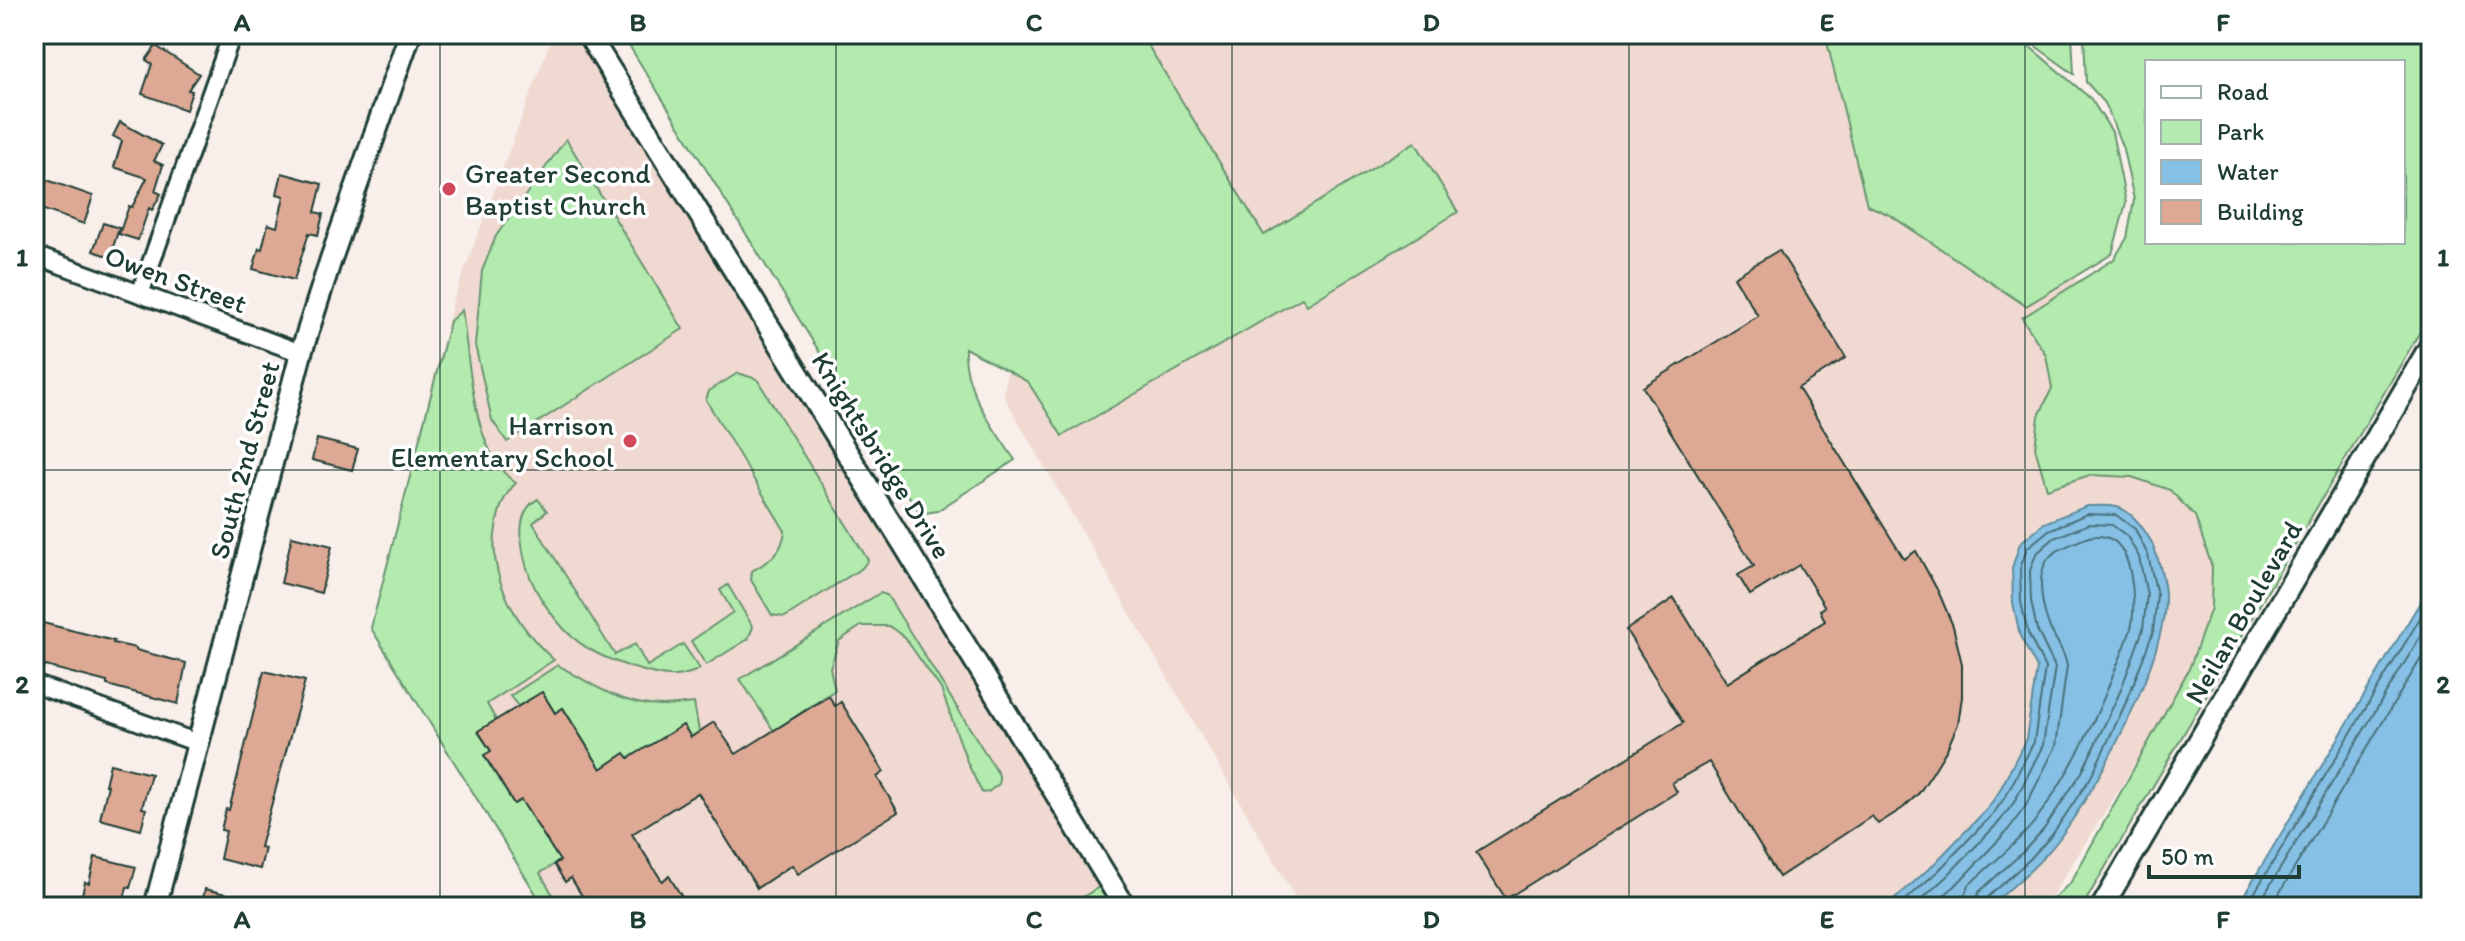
<svg xmlns="http://www.w3.org/2000/svg" width="2465" height="941" viewBox="0 0 2465 941" font-family="Itim,sans-serif">
<style>
.built{fill:#f0d9d0}
.green{fill:#b3eaae;stroke:#699471;stroke-width:2;fill-rule:evenodd}
.water{fill:#87c0e5;stroke:#5d8c9e;stroke-width:2}
.lines{fill:none;stroke-linecap:round;stroke-linejoin:round}
.shore{stroke:#49717b;stroke-width:2}
.building{fill:#dea994;stroke:#1f3d34;stroke-width:2}
.minor-casing{stroke:#1f3d34;stroke-width:22}
.tertiary-casing{stroke:#1f3d34;stroke-width:26}
.minor{stroke:#fff;stroke-width:16}
.tertiary{stroke:#fff;stroke-width:20}
.grid{fill:none;stroke:#1f3d34;stroke-width:2;stroke-opacity:0.55}
.poi-dot{fill:#d1495b;stroke:#fff;stroke-width:3}
.labels{text-anchor:middle;stroke-width:7;stroke-linejoin:round;paint-order:stroke}
.poi-label{font-size:28px;fill:#1f3d34;stroke:#fff;text-anchor:start}
.street-label{font-size:28px;fill:#1f3d34;stroke:#fff}
.neatline{fill:none;stroke:#1f3d34;stroke-width:3}
.grid-label{font-size:26px;text-anchor:middle;font-weight:bold;fill:#1f3d34}
</style>
<rect width="100%" height="100%" fill="#f8eeea"/>
<filter id="ink" filterUnits="userSpaceOnUse"><feTurbulence type="fractalNoise" baseFrequency=".0125" numOctaves="2"/><feDisplacementMap in="SourceGraphic" scale="16" xChannelSelector="R" yChannelSelector="G"/><feConvolveMatrix kernelMatrix="1 2 1 2 8 2 1 2 1" color-interpolation-filters="sRGB"/></filter>
<g filter="url(#ink)">
<g class="built">
<path d="M553,34H588L1109,881L1067,907H544L371,628L453,301Z"/>
<path d="M1038,34H1904L2268,553L2045,907H1301L1004,397Z"/>
</g>
<g class="green">
<path d="M622,34H1141L1264,235L1415,142L1458,212L1307,305L1302,298L1062,436L1028,382L965,348C963,390 993,427 1015,460L937,511L920,514Z"/>
<path d="M1825,34H2015L2091,99L2112,132L2126,203L2112,254L2026,306L1890,215L1867,205Z"/>
<path d="M2019,34H2072L2074,74Z"/>
<path d="M2084,34H2431V313L2082,907H2045L2071,882L2189,669L2211,608L2212,567L2195,516L2170,490L2132,477L2090,475L2047,489L2035,448L2039,416L2052,388L2046,355L2022,318L2114,259L2127,238L2134,200L2123,149L2105,103L2086,82ZM2147,62H2403V242H2147Z"/>
<path d="M566,139L683,329L507,442L492,420L475,345L482,271L496,236Z"/>
<path d="M462,310C470,360 471,453 516,483C503,496 499,509 496,528C487,578 518,628 554,660L487,704L496,720L478,732L491,751L485,757L514,804L521,800L560,861L540,873L560,907H544L371,628L450,321Z"/>
<path d="M738,373L757,379L868,560L862,568L785,617L772,615L751,580L752,571C770,560 782,554 785,531L706,400L709,391Z"/>
<path d="M538,499L547,511L533,523L615,655L635,644L647,666L683,644L700,669C675,681 660,676 634,668C609,660 584,650 565,630C555,619 543,603 536,590C524,567 509,514 538,499Z"/>
<path d="M728,585L753,627L748,639L706,665L691,641L733,612L720,590Z"/>
<path d="M880,593L887,595L999,775V784L988,792L982,793L968,764L941,689L905,638L889,626H861L839,641L830,668L835,690L774,731L740,679Z"/>
<path d="M558,665C590,684 624,706 662,706C673,706 683,704 694,703L700,737L692,738L683,725L597,778L592,755L563,708L555,713L542,692L518,706L510,696Z"/>
<path d="M1109,881L1125,907H1067Z"/>
</g>
<g class="water">
<path d="M2087,506C2096,506 2109,505 2117,507C2133,512 2143,528 2151,541C2158,556 2164,578 2165,594C2168,657 2097,788 2059,839C2040,864 2013,886 1989,907H1886L1934,864L1987,809L1999,792L2026,739L2037,668L2020,636L2013,603L2012,568L2020,543L2044,523Z"/>
<path d="M2431,584V907H2237Z"/>
</g>
<g class="lines">
<g class="shore">
<path d="M1898,907L1939,870L1993,814L2006,796L2034,742L2045,668L2028,633L2021,602L2020,569L2027,548L2049,530L2087,514L2116,515L2135,529L2148,555L2157,595L2153,632L2128,698L2091,777L2052,835L2030,859L1987,898L1985,907"/>
<path d="M1913,907L1946,877L2001,820L2015,801L2043,745L2055,667L2037,630L2031,601L2030,571L2036,554L2054,538L2089,524L2112,525L2127,536L2139,557L2147,595L2143,629L2132,660L2119,694L2082,772L2044,829L2023,852L1979,892L1974,907"/>
<path d="M1930,907L1955,886L2008,830L2025,807L2056,746L2067,666C2065,652 2056,641 2050,628C2043,611 2036,578 2046,562C2052,551 2065,547 2076,542C2086,538 2094,534 2105,537C2134,543 2135,601 2132,624C2129,639 2121,655 2115,670C2095,723 2069,775 2035,821C2017,845 1991,863 1969,885L1964,896L1962,907"/>
<path d="M2246,907L2431,600"/>
<path d="M2257,907L2431,619"/>
<path d="M2271,907L2431,642"/>
</g>
</g>
<g class="building">
<path d="M156,46L199,74L188,90L192,91L186,110L142,94L152,64L146,60Z"/>
<path d="M120,122L162,145L154,161L163,165L155,191L161,194L152,210L149,208L138,240L119,234L129,206L132,207L147,178L114,167L122,141L113,136Z"/>
<path d="M282,173L322,184L315,212L323,214L318,235L309,233L294,280L253,269L259,248L262,249L268,224L277,227L284,196L277,194Z"/>
<path d="M47,180L93,196L84,224L38,208Z"/>
<path d="M103,223L119,228L110,257L93,251Z"/>
<path d="M1779,250L1846,358L1798,388L1904,559L1916,551L1939,593L1953,626L1962,664V697L1958,724L1947,749L1933,772L1919,793L1903,808L1878,824L1872,816L1779,877L1709,762L1672,783L1677,792L1506,899L1476,852L1683,723L1626,630L1674,598L1727,683L1825,621L1820,610L1825,607L1799,565L1750,595L1738,575L1754,566L1643,387L1758,316L1734,277Z"/>
<path d="M317,439L358,449L352,470L312,460Z"/>
<path d="M292,536L332,546L321,593L281,583Z"/>
<path d="M39,622L114,641L113,643L136,648V650L186,663L178,704L107,685V682L34,663V646Z"/>
<path d="M264,671L305,681L260,847L265,848L260,869L220,859L226,831L221,830L226,809L229,810Z"/>
<path d="M542,692L555,713L563,708L601,769L625,753L629,758L683,725L691,737L714,722L736,754L829,696L835,706L841,702L884,772L877,777L898,812L798,874L792,865L757,888L698,793L632,834L662,881L669,876L688,907H589L571,878L565,882L554,864L560,861L521,800L514,804L484,755L491,751L478,731Z"/>
<path d="M110,764L151,774L142,808L146,809L141,830L100,819L108,785H105Z"/>
<path d="M95,857L136,867L130,888L127,887L122,907H95L80,903L85,882L89,883Z"/>
<path d="M205,889L255,901L254,907H201Z"/>
</g>
<g class="lines">
<g class="minor-casing">
<g id="minor">
<path d="M34,255L301,353"/>
<path d="M140,294L232,34"/>
<path d="M34,684L198,743"/>
</g>
</g>
<g class="tertiary-casing">
<g id="tertiary">
<path d="M588,34L906,548L1125,907"/>
<path d="M155,907L301,353L331,259L410,34"/>
<path d="M2102,907L2431,345"/>
</g>
</g>
<use href="#minor" class="minor"/>
<use href="#tertiary" class="tertiary"/>
</g>
</g>
<path class="grid" d="M440,34V907M836,34V907M1232,34V907M1629,34V907M2025,34V907M34,470H2431"/>
<g class="poi-dot">
<circle cx="449" cy="189" r="8"/>
<circle cx="630" cy="441" r="8"/>
</g>
<g class="labels">
<g class="poi-label">
<text x="465" y="183">Greater Second<tspan x="465" dy="32">Baptist Church</tspan></text>
<text x="614" y="435" text-anchor="end">Harrison<tspan x="614" dy="32">Elementary School</tspan></text>
</g>
<g class="street-label">
<text transform="translate(176 279) rotate(20)" y="10">Owen Street</text>
<text transform="translate(882 455) rotate(58)" y="10">Knightsbridge Drive</text>
<text transform="translate(244 460) rotate(-75)" y="10">South 2nd Street</text>
<text transform="translate(2243 612) rotate(-60)" y="10">Neilan Boulevard</text>
</g>
</g>
<rect width="2465" height="941" fill="none" stroke="#fff" stroke-width="88"/>
<rect x="2145" y="60" width="260" height="184" fill="#ffffff" stroke="#a5b1ae" stroke-width="2"/>
<rect x="2161" y="86" width="40" height="12" fill="#ffffff" stroke="#a5b1ae" stroke-width="2"/>
<text x="2217" y="100" font-size="24" fill="#1f3d34">Road</text>
<rect x="2161" y="120" width="40" height="24" fill="#b3eaae" stroke="#a5b1ae" stroke-width="2"/>
<text x="2217" y="140" font-size="24" fill="#1f3d34">Park</text>
<rect x="2161" y="160" width="40" height="24" fill="#87c0e5" stroke="#a5b1ae" stroke-width="2"/>
<text x="2217" y="180" font-size="24" fill="#1f3d34">Water</text>
<rect x="2161" y="200" width="40" height="24" fill="#dea994" stroke="#a5b1ae" stroke-width="2"/>
<text x="2217" y="220" font-size="24" fill="#1f3d34">Building</text>
<path d="M2149 865v12h150v-12" fill="none" stroke="#1f3d34" stroke-width="4"/>
<text x="2161" y="865" font-size="24" fill="#1f3d34" stroke="#ffffff" stroke-width="6" paint-order="stroke">50 m</text>
<rect x="44" y="44" width="2377" height="853" class="neatline"/>
<g class="grid-label">
<text x="242" y="31">A</text>
<text x="638" y="31">B</text>
<text x="1034" y="31">C</text>
<text x="1431" y="31">D</text>
<text x="1827" y="31">E</text>
<text x="2223" y="31">F</text>
<text x="22" y="266">1</text>
<text x="2443" y="266">1</text>
<text x="22" y="693">2</text>
<text x="2443" y="693">2</text>
<text x="242" y="928">A</text>
<text x="638" y="928">B</text>
<text x="1034" y="928">C</text>
<text x="1431" y="928">D</text>
<text x="1827" y="928">E</text>
<text x="2223" y="928">F</text>
</g>
</svg>
